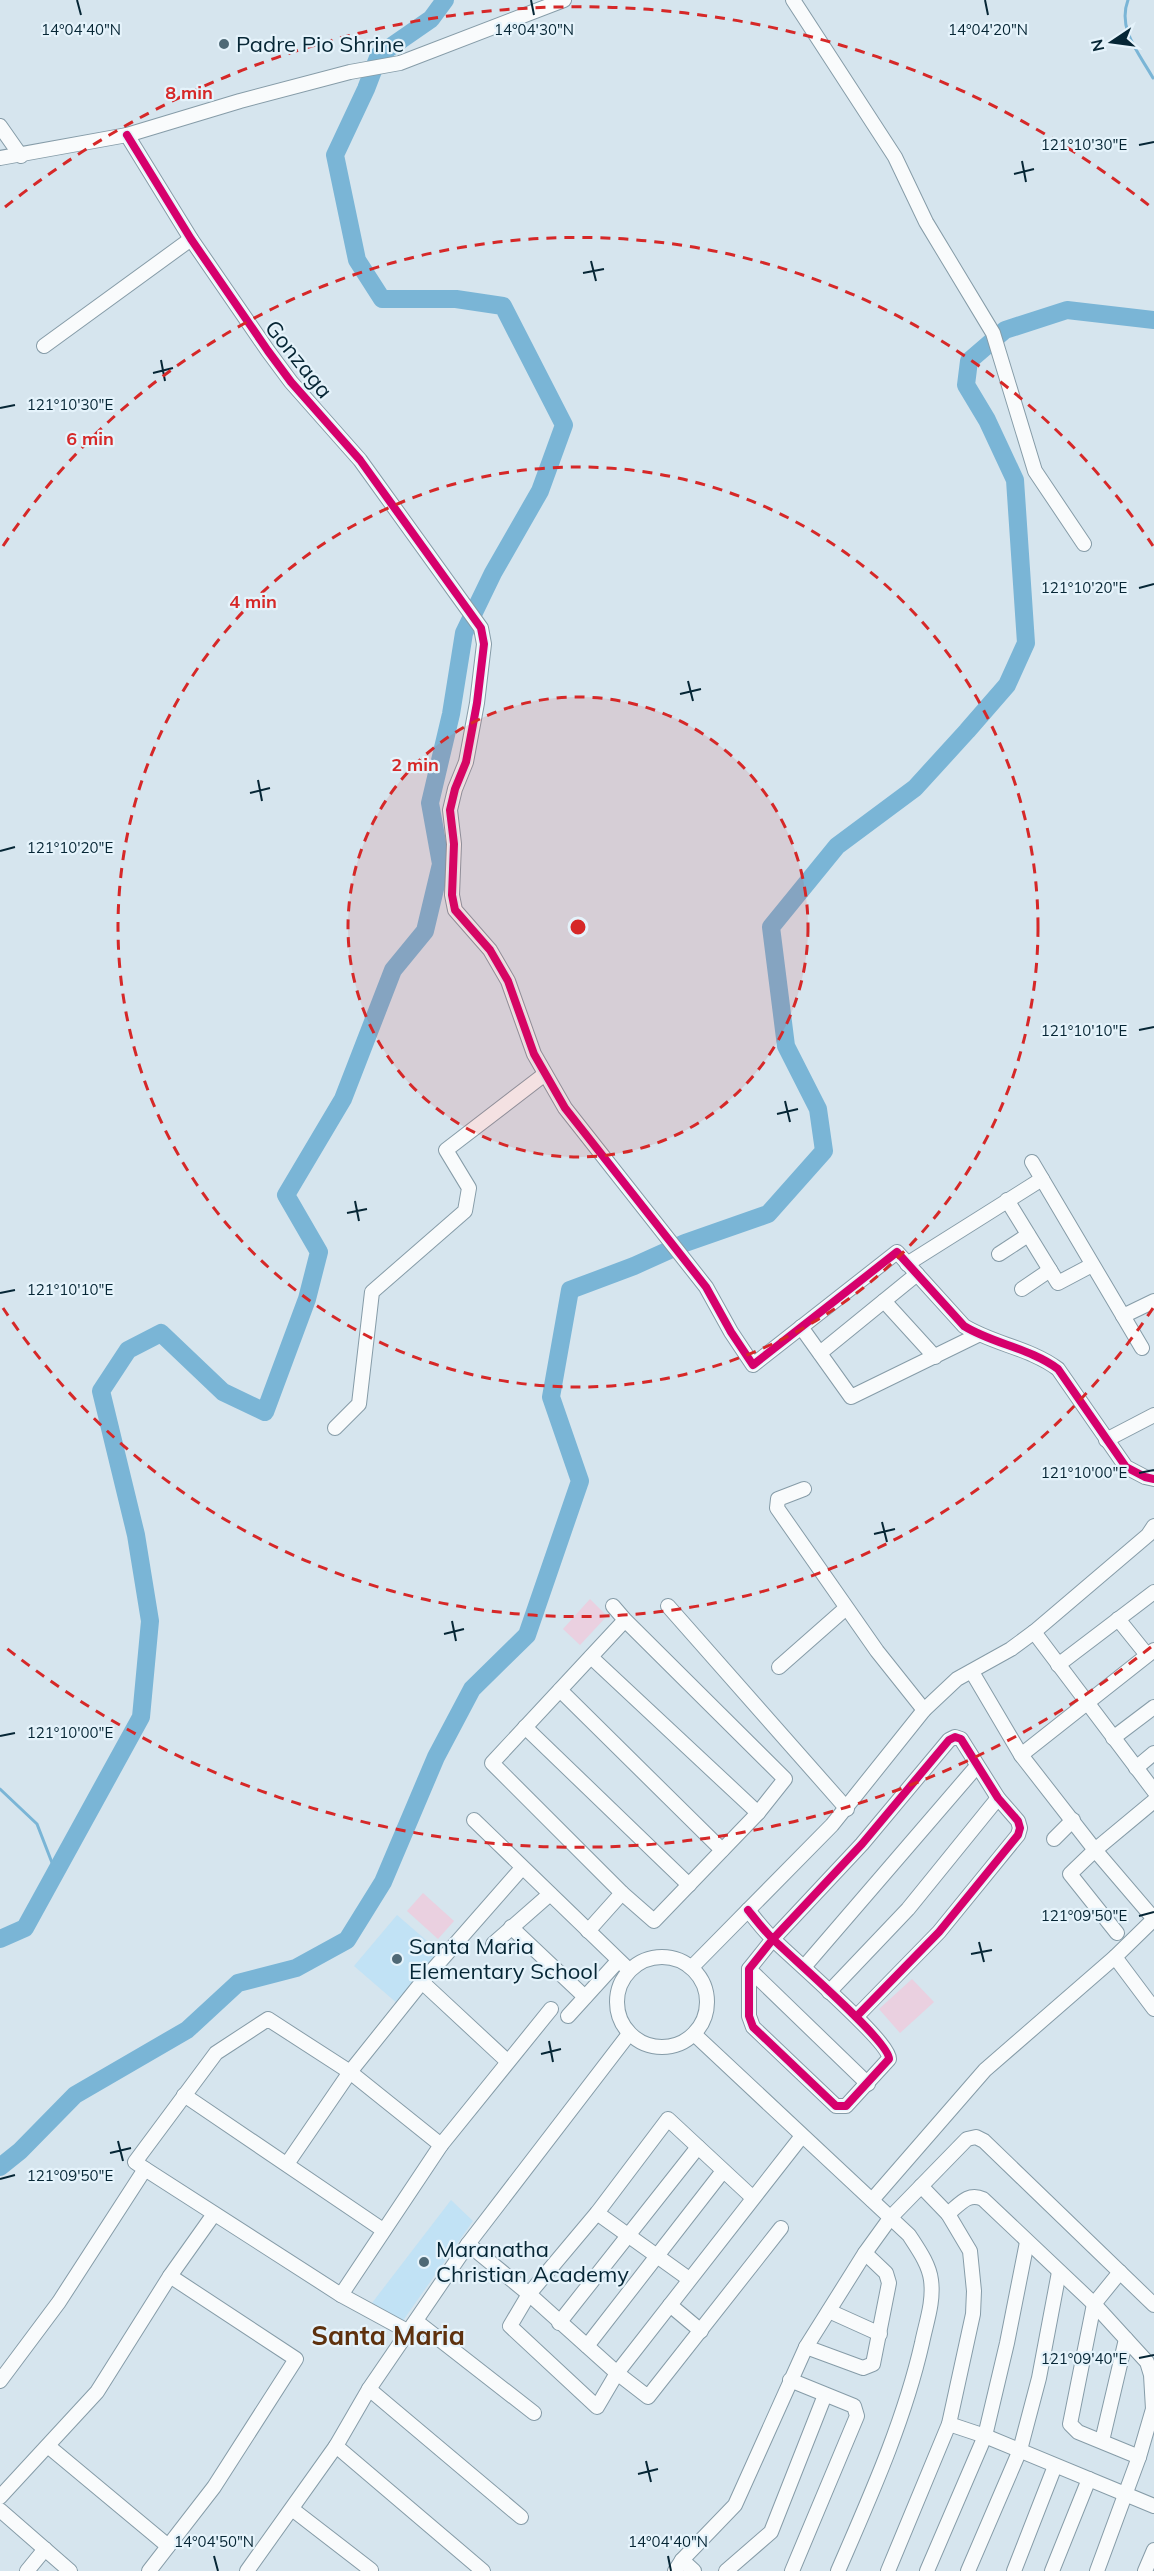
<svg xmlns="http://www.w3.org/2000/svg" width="1154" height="2571" viewBox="0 0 1154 2571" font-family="Mulish,sans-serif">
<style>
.built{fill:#c1e2f5}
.green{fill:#ead0e0}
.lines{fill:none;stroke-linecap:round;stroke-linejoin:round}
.stream{stroke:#7ab5d6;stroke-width:3}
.river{stroke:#7ab5d6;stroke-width:18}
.minor-casing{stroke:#869ca8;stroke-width:16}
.minor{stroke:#f9fbfc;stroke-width:14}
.cycleway-casing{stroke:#e5f3fb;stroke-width:11}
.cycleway{stroke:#d6006c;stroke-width:8}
.ticks{fill:none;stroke:#062635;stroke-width:2}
.ring{fill:none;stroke:#d62828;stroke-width:3;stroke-dasharray:10 8}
.poi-dot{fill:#4f6976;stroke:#e5f3fb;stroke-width:2}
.labels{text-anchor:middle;stroke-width:4.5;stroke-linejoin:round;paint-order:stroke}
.poi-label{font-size:22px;fill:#062635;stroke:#e5f3fb;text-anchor:start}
.street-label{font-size:22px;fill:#062635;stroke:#e5f3fb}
.quarter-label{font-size:26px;font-weight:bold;fill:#5e310e;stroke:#e5f3fb}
.ticks-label{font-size:15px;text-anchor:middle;fill:#062635;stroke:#e5f3fb;stroke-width:4.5;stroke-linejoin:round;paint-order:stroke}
.centre{fill:#d62828;stroke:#e5f3fb;stroke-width:3}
.ring-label{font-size:18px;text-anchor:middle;font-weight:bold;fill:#d62828;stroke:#e5f3fb;stroke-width:4.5;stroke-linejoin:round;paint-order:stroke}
</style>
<rect width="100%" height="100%" fill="#d6e5ee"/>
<g class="built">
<path d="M397,1915L441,1953L398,2004L354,1966Z"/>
<path d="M451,2200L473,2221L402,2322L372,2303Z"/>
</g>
<g class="green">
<path d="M590,1599L607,1616L580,1645L563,1629Z"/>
<path d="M423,1893L454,1921L438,1939L407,1911Z"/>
<path d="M912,1979L934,2002L900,2033L879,2009Z"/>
</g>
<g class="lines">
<g class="stream">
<path d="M1128,0C1117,29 1139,53 1153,78"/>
<path d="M0,1789L37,1824L56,1873"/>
</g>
<g class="river">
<path d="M0,1939L25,1928L141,1717L150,1621L136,1535L101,1391L128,1350L161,1333L223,1392L265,1412L307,1299L319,1252L286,1195L343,1099L393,970L425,931L441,864L430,803L451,714L464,633L493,573L540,491L564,425L503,306L456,299H382L357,260L335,155L366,89L379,55L431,19L445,0"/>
<path d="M0,2167L20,2151L75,2095L187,2030L238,1983L296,1968L347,1940L383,1882L436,1757L472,1689L527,1635L580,1481L551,1397L570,1290L634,1266L685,1243L768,1214L824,1151L818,1109L786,1046L771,927L837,846L915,788L967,731L1007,685L1026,643L1015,480L987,420L966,385L969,361L1005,330L1067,310L1154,320"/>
</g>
<g class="minor-casing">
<g id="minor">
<path d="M793,0L895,157L926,222L993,333L1035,471L1084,544"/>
<path d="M0,126L21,156"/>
<path d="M127,135L191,239L268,351L291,382L360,460L481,628L484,644L477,703L466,762L455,789L450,810L454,844L452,895L455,910L490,950L508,981L534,1054L565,1108L706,1287L731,1332L753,1365L897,1252L964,1326C993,1344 1030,1348 1058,1369L1126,1467L1145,1477L1154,1479"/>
<path d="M0,158L127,135L240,101L350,72L400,63L564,0"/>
<path d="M44,346L191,239"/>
<path d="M1032,1162L1142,1348"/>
<path d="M1007,1200L1058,1283L1092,1265"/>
<path d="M999,1254L1028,1235"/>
<path d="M907,1264L1042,1179"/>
<path d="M1022,1289L1050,1270"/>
<path d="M884,1301L935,1357"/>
<path d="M1123,1316L1154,1301"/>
<path d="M801,1327L851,1397L978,1335"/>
<path d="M820,1353L917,1274"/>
<path d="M335,1428L359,1404L372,1292L465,1211L469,1188L446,1150L545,1074"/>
<path d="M1106,1440L1154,1415"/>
<path d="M804,1489L778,1499L777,1508L877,1651L924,1710"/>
<path d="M613,1606L625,1620L785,1779L758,1813L654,1921L622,1893L492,1763L625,1620"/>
<path d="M668,1606L847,1809"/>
<path d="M1118,1619L1147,1655"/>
<path d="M1034,1632L1154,1791"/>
<path d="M591,1657L758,1813"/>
<path d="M1058,1665L1154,1592"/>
<path d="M779,1667L846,1608"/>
<path d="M972,1672L1021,1755L1095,1850L1154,1801"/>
<path d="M560,1690L722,1850"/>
<path d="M525,1727L689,1885"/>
<path d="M1113,1738L1154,1707"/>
<path d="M1021,1755L1154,1650"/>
<path d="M1136,1768L1154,1753"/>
<path d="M474,1820L629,1970"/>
<path d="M1054,1839L1073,1820"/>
<path d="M748,1910C756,1920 765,1932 775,1941C792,1958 890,2042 889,2059L846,2106H836L753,2027L749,2016V1969L773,1939L862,1844L949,1740L955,1737L961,1739L998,1798L1018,1821L1020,1828L1018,1835L939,1932L856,2017"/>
<path d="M511,1927L585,1997"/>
<path d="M588,1931L622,1893"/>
<path d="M1117,1933L1070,1874L1095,1850L1154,1919"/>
<path d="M493,1944L550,1894"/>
<circle cx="662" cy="2002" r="45"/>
<path d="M1115,1957L1154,2009"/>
<path d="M692,1967L832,1825L924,1710L957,1679L1011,1649L1034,1632L1148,1535L1154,1526"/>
<path d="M804,1967L977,1766"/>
<path d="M749,1969L868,2084"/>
<path d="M422,1982L507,2061"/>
<path d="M829,1992L908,1909L998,1798"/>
<path d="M568,2016L618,1961"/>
<path d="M694,2034L909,2235C918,2249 929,2264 931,2280C934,2302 926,2323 922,2343C904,2422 870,2497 838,2571"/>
<path d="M184,2095L383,2230"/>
<path d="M287,2164L350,2072L422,1982L522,1868"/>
<path d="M145,2169L341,2295L409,2332"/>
<path d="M921,2186L948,2214"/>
<path d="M752,2197L668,2119L597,2213L529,2294L510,2326L597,2407L617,2373L802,2136"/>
<path d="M872,2200L985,2070L1115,1957L1154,1919"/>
<path d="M597,2213L689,2279"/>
<path d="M468,2244L529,2294L617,2373L648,2397L781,2228"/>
<path d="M1120,2272L1094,2304L1070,2424L1078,2432L1139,2457"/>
<path d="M341,2295L441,2145L551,2009"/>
<path d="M670,2305L701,2331"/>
<path d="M829,2311L880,2334"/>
<path d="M416,2321L534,2413"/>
<path d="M559,2323L698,2147"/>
<path d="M587,2346L723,2171"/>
<path d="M806,2347L863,2368L873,2364L889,2283L886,2273L865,2253"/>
<path d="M790,2380L854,2406L857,2416L792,2571"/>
<path d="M0,2381L59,2302L145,2169L135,2162L216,2053L268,2019L350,2072L441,2145"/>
<path d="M369,2389L521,2517"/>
<path d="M949,2424L985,2436L1154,2506"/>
<path d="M1102,2441L1126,2339"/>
<path d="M48,2446L168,2546"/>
<path d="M336,2446L483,2571"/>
<path d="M0,2497L97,2392L170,2276L214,2214"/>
<path d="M292,2509L371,2570"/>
<path d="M0,2510L70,2571"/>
<path d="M682,2560L694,2571"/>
<path d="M27,2571L45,2549"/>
<path d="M149,2571L214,2487L296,2359L170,2276"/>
<path d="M247,2571L336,2446L369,2389L468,2244L629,2034"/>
<path d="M675,2571L682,2560L735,2505L806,2347L865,2253L891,2217L967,2139L976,2137L984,2141L1154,2305"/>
<path d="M726,2571L771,2532L825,2395"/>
<path d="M888,2571L949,2424L973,2314L974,2291L970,2251L948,2214C960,2204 968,2192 983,2199L1094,2304L1147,2362L1151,2375L1153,2409L1139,2457L1097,2571"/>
<path d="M927,2571L985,2436L1007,2343L1027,2242"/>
<path d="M968,2571L1020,2450L1039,2378L1059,2272"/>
<path d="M1014,2571L1055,2466"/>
<path d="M1052,2571L1089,2479"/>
<path d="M1145,2571L1154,2550"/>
</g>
</g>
<use href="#minor" class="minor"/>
<g class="cycleway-casing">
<g id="cycleway">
<path d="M127,135L191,239L268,351L291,382L360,460L481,628L484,644L477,703L466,762L455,789L450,810L454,844L452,895L455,910L490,950L508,981L534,1054L565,1108L706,1287L731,1332L753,1365L897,1252L964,1326C993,1344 1030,1348 1058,1369L1126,1467L1145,1477L1154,1479"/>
<path d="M748,1910C756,1920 765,1932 775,1941C792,1958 890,2042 889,2059L846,2106H836L753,2027L749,2016V1969L773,1939L862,1844L949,1740L955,1737L961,1739L998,1798L1018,1821L1020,1828L1018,1835L939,1932L856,2017"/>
</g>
</g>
<use href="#cycleway" class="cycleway"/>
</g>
<path class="ticks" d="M77,0L81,15M531,0L534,15M985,0L988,15M1139,145L1154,142M1022,161L1026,182M1014,174L1034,169M591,261L596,281M583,273L604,269M161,360L165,381M153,373L173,368M0,408L15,405M1139,588L1154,584M688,681L693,701M680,694L701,689M258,780L262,801M250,793L270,788M0,851L15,847M1139,1030L1154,1027M785,1101L790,1122M777,1114L798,1109M355,1201L359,1221M347,1213L367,1209M0,1293L15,1290M1139,1473L1154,1470M882,1522L887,1542M874,1534L895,1529M452,1621L456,1641M444,1634L464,1629M0,1736L15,1733M1139,1916L1154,1912M979,1942L984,1962M971,1954L992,1950M549,2041L553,2062M541,2054L561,2049M118,2141L123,2161M110,2153L131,2148M0,2179L15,2175M1139,2358L1154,2355M646,2461L651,2482M638,2474L658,2469M214,2556L218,2571M668,2556L671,2571"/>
<circle cx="578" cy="927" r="230" fill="#d62828" fill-opacity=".12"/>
<g class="ring">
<circle cx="578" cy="927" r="230"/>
<circle cx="578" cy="927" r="460"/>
<path d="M1153 1308A690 690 0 0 1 3 1308M3 546A690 690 0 0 1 1153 546"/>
<path d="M1151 1647A920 920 0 0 1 5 1647M5 207A920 920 0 0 1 1151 207"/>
</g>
<g class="poi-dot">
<circle cx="224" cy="44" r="6"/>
<circle cx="397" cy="1959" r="6"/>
<circle cx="424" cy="2262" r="6"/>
</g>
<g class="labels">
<g class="poi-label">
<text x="236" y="52">Padre Pio Shrine</text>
<text x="409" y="1954">Santa Maria<tspan x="409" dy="25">Elementary School</tspan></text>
<text x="436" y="2257">Maranatha<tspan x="436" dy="25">Christian Academy</tspan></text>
</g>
<g class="street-label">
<text transform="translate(299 359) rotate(51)" y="8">Gonzaga</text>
</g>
<g class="quarter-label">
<text x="388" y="2345">Santa Maria</text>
</g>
</g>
<g class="ticks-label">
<text x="81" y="35">14°04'40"N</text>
<text x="534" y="35">14°04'30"N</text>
<text x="988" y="35">14°04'20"N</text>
<text x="1084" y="150">121°10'30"E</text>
<text x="70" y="410">121°10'30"E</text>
<text x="1084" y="593">121°10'20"E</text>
<text x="70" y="853">121°10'20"E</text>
<text x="1084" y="1036">121°10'10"E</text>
<text x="70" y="1295">121°10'10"E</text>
<text x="1084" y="1478">121°10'00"E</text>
<text x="70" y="1738">121°10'00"E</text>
<text x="1084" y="1921">121°09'50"E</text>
<text x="70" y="2181">121°09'50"E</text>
<text x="1084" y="2364">121°09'40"E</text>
<text x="214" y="2547">14°04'50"N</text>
<text x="668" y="2547">14°04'40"N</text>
</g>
<circle cx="578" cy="927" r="9" class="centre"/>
<g class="ring-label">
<text x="189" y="99">8 min</text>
<text x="90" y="445">6 min</text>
<text x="253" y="608">4 min</text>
<text x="415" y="771">2 min</text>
</g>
<g transform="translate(1112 42) rotate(257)" stroke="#e5f3fb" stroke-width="4.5" paint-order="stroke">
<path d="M0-4.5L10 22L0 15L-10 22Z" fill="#062635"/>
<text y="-9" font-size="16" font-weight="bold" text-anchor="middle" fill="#062635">N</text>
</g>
</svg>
